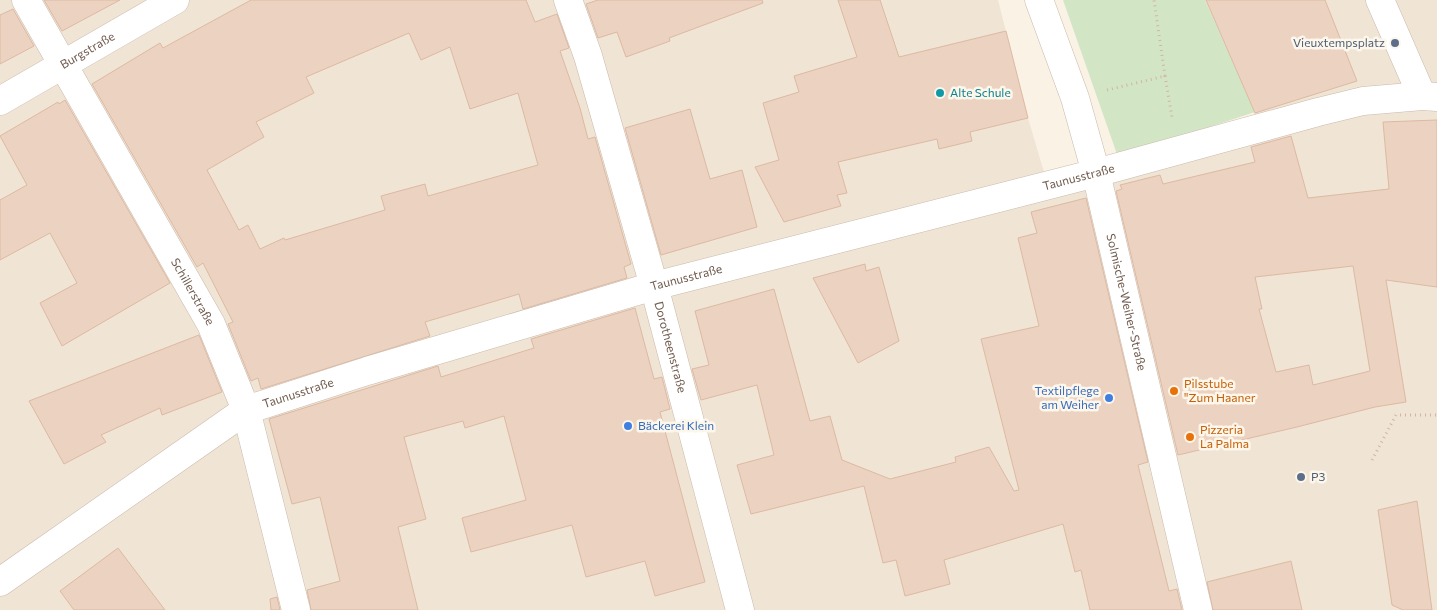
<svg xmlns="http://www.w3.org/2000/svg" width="1437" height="610" viewBox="0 0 1437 610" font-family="Commissioner,sans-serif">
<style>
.residential{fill:#f0e4d4}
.green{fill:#d2e6c5}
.building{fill:#ecd2c0;stroke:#ddb9a2;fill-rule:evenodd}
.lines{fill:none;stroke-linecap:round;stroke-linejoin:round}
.minor-casing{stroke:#cabaad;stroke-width:29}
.path{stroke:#d1b5a3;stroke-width:3;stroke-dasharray:1 4;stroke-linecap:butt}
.minor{stroke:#fff;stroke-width:28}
.service-dot{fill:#5c6f8a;stroke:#fdf6eb;stroke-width:2}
.culture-dot{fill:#0f9aa8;stroke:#fdf6eb;stroke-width:2}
.food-dot{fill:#e8710a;stroke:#fdf6eb;stroke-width:2}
.shop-dot{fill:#3f7fe0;stroke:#fdf6eb;stroke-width:2}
.labels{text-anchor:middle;stroke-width:5;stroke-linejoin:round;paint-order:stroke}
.service-label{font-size:12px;fill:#4e5e75;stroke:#fdf6eb;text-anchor:end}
.street-label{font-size:12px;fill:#705a4d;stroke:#fdf6eb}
.culture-label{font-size:12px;fill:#0d838f;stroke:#fdf6eb;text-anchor:start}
.food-label{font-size:12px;fill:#c56008;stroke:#fdf6eb;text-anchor:start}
.shop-label{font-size:12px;fill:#366cbe;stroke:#fdf6eb;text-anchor:end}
</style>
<rect width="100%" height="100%" fill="#faf2e5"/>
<path class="residential" d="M0,0H998L1028,118L1051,196L1264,136L1205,0H1437V610H0Z"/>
<path class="green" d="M1063,0H1205L1255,112L1118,157Z"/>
<g class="building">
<path d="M44,0H120L62,31Z"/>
<path d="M251,0H526L535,22L557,14L569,48L560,51L580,108L588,139L595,137L631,264L624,267L627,278L523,309L519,294L425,322L430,336L261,389L258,378L251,381L228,324L233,322L203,263L197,267L92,84L160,43L163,48ZM409,33L421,60L450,47L470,109L518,93L538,165L428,196L425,184L381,196L385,210L285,240L284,238L260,249L248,225L239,230L207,170L264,137L256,122L314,93L306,77Z"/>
<path d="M598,0H762L763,3L669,38L670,41L626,57L617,32L598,38L586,4Z"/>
<path d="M838,0H880L899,57L1006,31L1028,118L970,132L972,141L939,149L937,139L838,162L847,193L837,195L841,206L784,222L755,167L779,160L763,103L799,92L794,76L857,57Z"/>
<path d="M1206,0H1325L1357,81L1255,113Z"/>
<path d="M13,9L34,46L0,64V15Z"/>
<path d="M65,100L170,283L62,346L40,303L77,283L50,233L0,260V200L27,185L0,136L58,102L59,104Z"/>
<path d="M690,109L710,179L742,170L757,227L661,255L625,128Z"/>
<path d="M1437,120V287L1386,280L1406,402L1375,407L1297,427L1178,455L1116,191L1122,189L1120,185L1160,175L1163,184L1255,162L1251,147L1291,136L1308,198L1389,189L1383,122ZM1353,266L1370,371L1313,385L1309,365L1276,372L1259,309H1262L1255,277Z"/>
<path d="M1086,198L1148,462L1138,465L1169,591L1177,589L1182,610H1090L1081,570L1075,572L1063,524L944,560L950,584L905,596L896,560L883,563L864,486L751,514L737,465L774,455L757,385L701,400L692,369L709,365L695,311L774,289L810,421L830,416L842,460L890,479L956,462L955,457L989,447L1014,491L1019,490L981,339L1039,326L1018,238L1037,233L1031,212Z"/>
<path d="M865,264L866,271L879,267L899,341L858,363L813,278Z"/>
<path d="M635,308L654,379L662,377L670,409L660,412L705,582L655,596L645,561L586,577L572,525L471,552L462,518L526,500L504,416L465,428L463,421L404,437L426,519L398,527L418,610H311L307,590L340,581L320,497L292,504L269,419L438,366L441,377L534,348L531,339Z"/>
<path d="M199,335L222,392L162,415L160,408L101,435L106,442L64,464L29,401Z"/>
<path d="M1417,501L1432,610H1403L1392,605L1378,510Z"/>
<path d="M118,548L165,610H74L60,591Z"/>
<path d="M1291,561L1302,610H1213L1207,582Z"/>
<path d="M277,597L280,610H271L270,599Z"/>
</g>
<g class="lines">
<g class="minor-casing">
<g id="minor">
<path id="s1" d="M26,0L211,324L246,410L296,610"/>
<path id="s2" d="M568,0L588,56L654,286L740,610"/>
<path id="s3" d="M1039,0L1075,98L1096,173L1198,610"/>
<path d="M1380,0L1422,96"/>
<path id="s4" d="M0,101L175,0"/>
<path id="s5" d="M0,582L246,410L367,371L654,286L1096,173L1318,112L1363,101L1422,96L1437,97"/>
</g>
</g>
<g class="path">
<path d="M1165,76L1172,117"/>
<path d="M1107,90L1165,76L1154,0"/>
<path d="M1372,460L1396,415H1437"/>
</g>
<use href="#minor" class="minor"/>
</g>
<g class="service-dot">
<circle cx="1395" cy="43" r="5"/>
<circle cx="1301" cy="477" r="5"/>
</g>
<circle class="culture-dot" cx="940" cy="93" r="5"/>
<g class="food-dot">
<circle cx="1174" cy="391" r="5"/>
<circle cx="1190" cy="437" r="5"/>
</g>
<g class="shop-dot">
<circle cx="1109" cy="398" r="5"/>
<circle cx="628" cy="426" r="5"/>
</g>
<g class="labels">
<g class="service-label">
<text x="1385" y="47">Vieuxtempsplatz</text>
<text x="1311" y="481" text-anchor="start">P3</text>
</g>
<g class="street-label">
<text dy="4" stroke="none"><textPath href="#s4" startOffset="101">Burgstraße</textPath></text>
<text dy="4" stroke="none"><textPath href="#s5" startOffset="1165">Taunusstraße</textPath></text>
<text dy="4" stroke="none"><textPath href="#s5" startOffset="760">Taunusstraße</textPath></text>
<text dy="4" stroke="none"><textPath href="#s1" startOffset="336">Schillerstraße</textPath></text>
<text dy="4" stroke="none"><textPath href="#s3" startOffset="315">Solmische-Weiher-Straße</textPath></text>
<text dy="4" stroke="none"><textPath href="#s2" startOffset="362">Dorotheenstraße</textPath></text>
<text dy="4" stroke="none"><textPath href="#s5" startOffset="355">Taunusstraße</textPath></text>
</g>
<g class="culture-label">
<text x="950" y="97">Alte Schule</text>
</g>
<g class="food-label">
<text x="1184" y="388">Pilsstube<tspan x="1184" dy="14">"Zum Haaner</tspan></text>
<text x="1200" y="434">Pizzeria<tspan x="1200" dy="14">La Palma</tspan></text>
</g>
<g class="shop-label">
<text x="1099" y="395">Textilpflege<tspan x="1099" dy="14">am Weiher</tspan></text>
<text x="638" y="430" text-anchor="start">Bäckerei Klein</text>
</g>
</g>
</svg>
